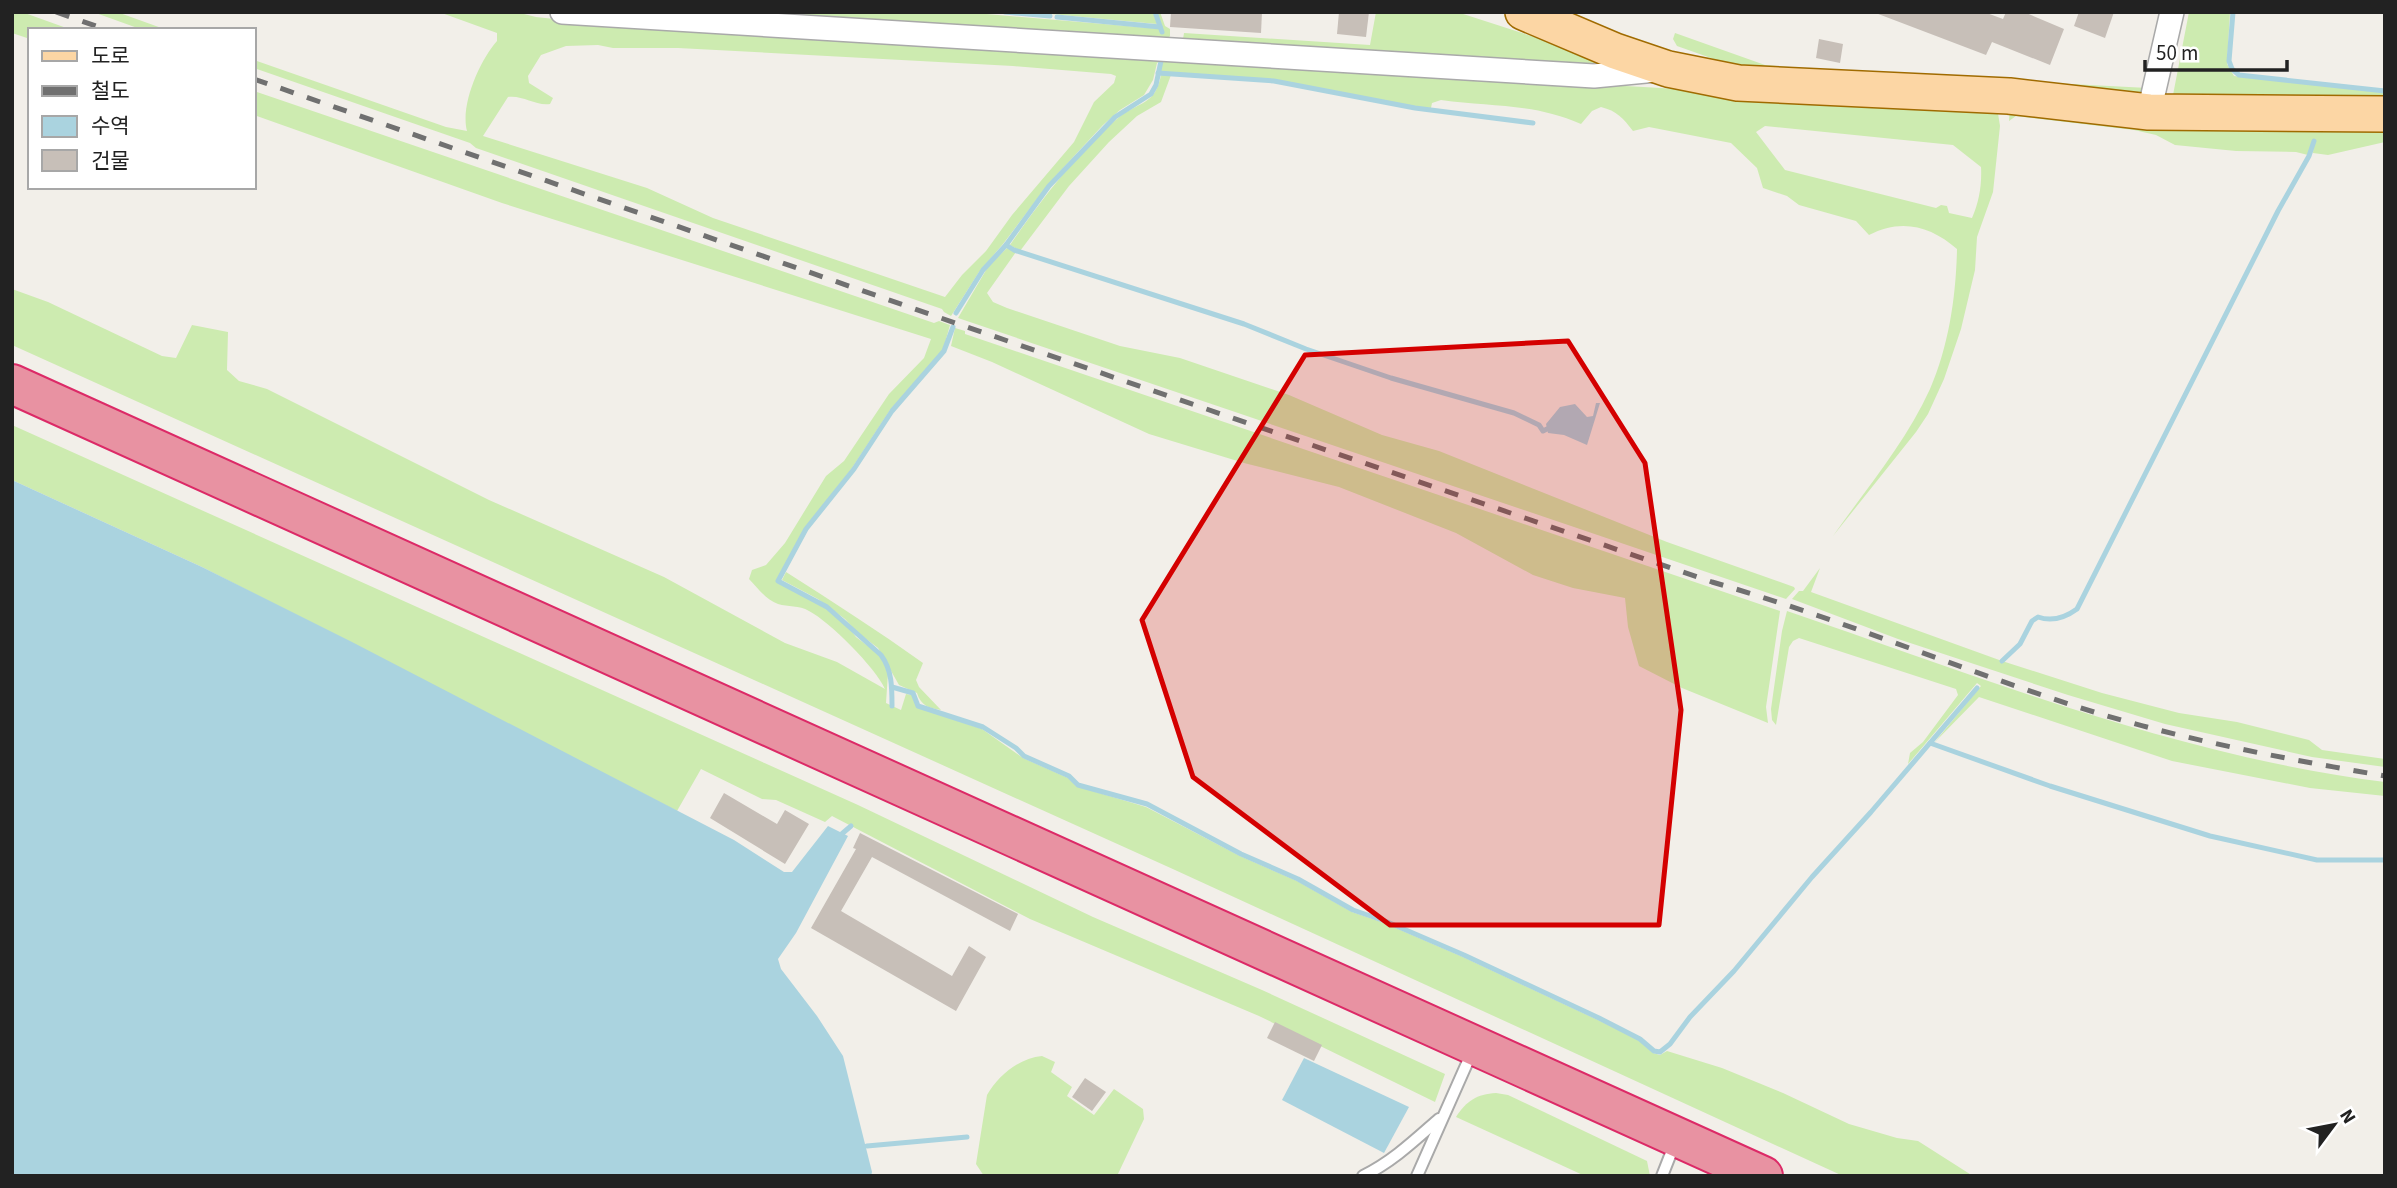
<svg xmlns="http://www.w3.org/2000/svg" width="2397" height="1188" viewBox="0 0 2397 1188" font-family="'Source Sans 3','Noto Sans KR',sans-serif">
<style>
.grass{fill:#cdebb0;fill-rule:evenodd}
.water{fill:#aad3df}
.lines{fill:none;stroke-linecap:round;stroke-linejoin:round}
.stream{stroke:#aad3df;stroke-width:5}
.building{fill:#c7bfb8}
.lane-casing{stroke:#a9a9a9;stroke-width:14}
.street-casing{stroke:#a9a9a9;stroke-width:26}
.primary-casing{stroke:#a06b00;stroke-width:38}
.highway-casing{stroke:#dc2a67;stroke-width:42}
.lane{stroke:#fff;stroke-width:10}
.street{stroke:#fff;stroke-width:23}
.primary{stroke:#fcd6a4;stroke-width:35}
.highway{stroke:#e892a2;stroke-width:38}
.rail{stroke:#707070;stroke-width:5;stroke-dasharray:14 14;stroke-linecap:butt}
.marked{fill:#d40000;fill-opacity:0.2;stroke:#d40000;stroke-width:5;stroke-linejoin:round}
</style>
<rect width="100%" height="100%" fill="#f2efe9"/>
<g class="grass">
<path d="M12,12H22L72,30H30V39L12,33Z"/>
<path d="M93,12H117L167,30H143Z"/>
<path d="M439,12H516L536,17L628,27L849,42L1997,107L2000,126L1993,192L1977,237L1975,270L1961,329L1944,379L1928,414L1916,432L1833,536C1866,489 1906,442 1930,389C1949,345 1956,296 1957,249C1931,226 1901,218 1869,235L1856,221L1799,205L1787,196L1763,188L1757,168L1731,143L1649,127L1633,131C1623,118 1617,111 1601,107L1592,111L1581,124C1534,103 1491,107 1441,100L1432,103L1431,108L1416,107L1274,80L1160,72L1162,62H1160L1157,63L1153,80L1144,95L1120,110L1103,125L1050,182L1003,244L979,272L951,316L944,312L942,309L476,148L470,143L254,68V60L446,127L467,131C460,105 480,60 497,41V33ZM598,45L613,48H678L1013,66L1111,74L1116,76L1114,83L1094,102L1074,142L1012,215L986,251L962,275L945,297L713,218L647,188L483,136L508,97C523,95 535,106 550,104L553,98L529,83L528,76L541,55L566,46ZM1765,126L1953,145L1981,167C1982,185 1979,202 1972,218L1949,213L1947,206L1941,205L1936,208L1785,170L1756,132Z"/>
<path d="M661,12H964L1162,29L1157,12H1160L1165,26L1170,29V36L1167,40Z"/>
<path d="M1030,12H1153L1157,24Z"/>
<path d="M1376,12H1457L1593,56L1618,66L1183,39L1184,33L1370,45Z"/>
<path d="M2189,12H2230L2227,64L2234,76L2385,93V106L2173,95Z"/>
<path d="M1675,33L1765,65L1858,73L2148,88L2147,96L1759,75L1677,46L1673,39Z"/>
<path d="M1161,75H1171L1161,102L1137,116L1109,142L1069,186L1020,251L1010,245C1039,203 1078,151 1118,118C1139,101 1155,106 1161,75Z"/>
<path d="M254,91L934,323L939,321L950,325L943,350L890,410L852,468L805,528L776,581L826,608L844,621L856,637L880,655L888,673L886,703L901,710L906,694L912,695L917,707L982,729L1023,758L1068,778L1076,786L1146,807L1240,856L1297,881L1352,912L1384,923L1463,957L1598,1020L1639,1040L1653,1053L1660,1055L1667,1051L1722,1068L1783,1093L1849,1124L1897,1138L1918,1141L1973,1176H1843L1175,870L12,345V289L48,302L162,356L176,358L192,325L228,332L227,370L239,381L267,389L489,500L664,577L785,643L837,662L885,689C875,667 830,622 809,611C799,605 788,607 778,604C766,600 757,587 749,579L752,570L766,565L785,543L826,476L844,461L889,394L924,358L931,339L502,203L254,115Z"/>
<path d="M2010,107L2385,126V142L2328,155L2313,153L2314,140L2308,155L2296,152L2236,151L2175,145L2156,135L2134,130L2016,116L2009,121Z"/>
<path d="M1007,248L1016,252L987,293L993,302L1007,308L1120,346L1180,358L1289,395L1382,435L1439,451L1667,542L1794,587L1795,589L1786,599L958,318L989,265Z"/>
<path d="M955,328L965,331V334L1780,611L1766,707L1768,723L1682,688L1639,666L1628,627L1625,598L1573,588L1533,575L1456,533L1339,487L1244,463L1149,434L992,362L951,346Z"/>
<path d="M12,425L858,805L1093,917L1262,990L1445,1074L1435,1102L1259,1016L1030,919L832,816L825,822L776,800L762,799L701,769L677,811L202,567L12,480Z"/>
<path d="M1820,568L1811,592L2002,661L2102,693L2179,713L2237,722L2309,740L2322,750L2385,759V767L2312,757L2165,724L2068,695L1898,639L1792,599L1799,591H1803Z"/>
<path d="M786,572C832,601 878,631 923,663L916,680L919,687L941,710C929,708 921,706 917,693L899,685L878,648L857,632L845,619L818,599L782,580Z"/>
<path d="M1787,611C1983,678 2178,756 2385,782V796L2310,788L2172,761L1979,697L1934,743L1981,686L1977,683L1908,764L1910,753L1923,742L1958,695L1956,689L1799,638L1793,641L1789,647L1776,725L1772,720L1771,709L1782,631Z"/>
<path d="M1042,1056L1055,1062L1051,1072L1072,1087L1067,1096L1094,1115L1114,1089L1143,1109L1144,1119L1117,1176H984L976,1164L987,1095C998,1076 1019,1058 1042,1056Z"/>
<path d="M1496,1093L1508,1095L1647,1161L1650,1176H1585L1456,1117C1466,1101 1477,1094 1496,1093Z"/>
</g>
<g class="water">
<path d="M1596,403H1600L1587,445L1564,435L1548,433L1546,424L1560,407L1575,404L1587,417L1593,416Z"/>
<path d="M12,480L202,567L352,642L734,840L784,872H792L828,826L848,836L796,933L778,959L781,969L817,1016L843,1056L872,1172L871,1176H12Z"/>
<path d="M1304,1058L1409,1107L1384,1153L1282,1100Z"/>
</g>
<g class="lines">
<g class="stream">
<path d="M1005,12L1050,16"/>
<path d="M1155,12L1162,32"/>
<path d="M2233,12L2229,61L2232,69L2239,75L2385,91"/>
<path d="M1057,17L1160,27"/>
<path d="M1158,73L1274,81L1415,108L1533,123"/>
<path d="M1006,245L1014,250L1244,324L1306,349L1391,378L1514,413L1539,425L1543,431L1549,428"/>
<path d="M956,313L983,270L1006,245L1049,186L1115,117L1151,94L1156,85L1161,61"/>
<path d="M2002,661L2020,644L2032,621L2038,617C2052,622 2066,617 2077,609L2278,211L2309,156L2314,141"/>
<path d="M892,687L913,693L918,706L983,727L1016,748L1024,756L1069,776L1078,785L1147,804L1241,854L1298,879L1353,910L1385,921L1464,955L1599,1018L1640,1039L1654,1051L1660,1052L1670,1044L1690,1017L1734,971L1812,877L1871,812L1977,688"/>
<path d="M892,706C892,687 892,670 881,655L827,607L778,581L806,529L854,469L892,411L944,351L953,327"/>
<path d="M1930,743L2050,786L2210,836L2317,860H2385"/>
<path d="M837,838L851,826"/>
<path d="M867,1146L967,1137"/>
</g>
</g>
<g class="building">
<path d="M1171,12H1262L1261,33L1170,27Z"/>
<path d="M1339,12H1369L1366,37L1337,34Z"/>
<path d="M1873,12H1984L2003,19L2006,12H2024L2064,29L2050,65L1992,42L1986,55Z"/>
<path d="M2079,12H2114L2105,38L2074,26Z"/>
<path d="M1819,39L1843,44L1840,63L1816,58Z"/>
<path d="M724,793L777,824L785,810L809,824L785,864L710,818Z"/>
<path d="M860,833L1018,914L1010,931L872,857L841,911L952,976L969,946L986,957L956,1011L811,928L856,849L853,848Z"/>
<path d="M1275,1022L1322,1045L1314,1061L1267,1038Z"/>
<path d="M1085,1078L1106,1092L1092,1111L1072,1097Z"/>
</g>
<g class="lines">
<g class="lane-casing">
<g id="lane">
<path d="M1363,1176C1392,1162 1415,1140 1439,1119"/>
<path d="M1417,1176L1472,1052"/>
<path d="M1662,1176L1675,1143"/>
</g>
</g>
<g class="street-casing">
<g id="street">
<path d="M562,12L1594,76L1656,70"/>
<path d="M2149,112L2172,12"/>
</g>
</g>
<g class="primary-casing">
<path id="primary" d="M1523,12L1615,51L1668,69L1738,83L2009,96L2149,112L2385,114"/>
</g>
<g class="highway-casing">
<path id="highway" d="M12,384L1763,1176"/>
</g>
<use href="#lane" class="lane"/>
<use href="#street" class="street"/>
<use href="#primary" class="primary"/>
<use href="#highway" class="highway"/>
<g class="rail">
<path d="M56,12L107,30"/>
<path d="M254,79L961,325L1712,582C1841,619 1966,672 2094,712C2189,741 2287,759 2385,776"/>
</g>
</g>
<path class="marked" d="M1568,341L1645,463L1681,710L1659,925H1390L1193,777L1142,620L1305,355Z"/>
<rect width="2397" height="1188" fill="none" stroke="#222222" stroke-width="28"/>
<rect x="28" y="28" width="228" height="161" fill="#ffffff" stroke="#a7a7a7" stroke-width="2"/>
<rect x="42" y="51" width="35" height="10" fill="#fcd6a4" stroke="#a7a7a7" stroke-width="2"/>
<text x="91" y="63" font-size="21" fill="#222222">도로</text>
<rect x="42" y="86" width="35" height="10" fill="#707070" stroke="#a7a7a7" stroke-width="2"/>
<text x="91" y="98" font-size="21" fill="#222222">철도</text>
<rect x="42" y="116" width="35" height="21" fill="#aad3df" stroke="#a7a7a7" stroke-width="2"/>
<text x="91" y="133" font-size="21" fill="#222222">수역</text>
<rect x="42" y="150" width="35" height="21" fill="#c7bfb8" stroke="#a7a7a7" stroke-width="2"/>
<text x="91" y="168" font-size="21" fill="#222222">건물</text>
<g transform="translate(2334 1125) rotate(58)" stroke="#ffffff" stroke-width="5" paint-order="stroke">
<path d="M0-5L12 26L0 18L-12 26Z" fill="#222222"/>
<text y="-10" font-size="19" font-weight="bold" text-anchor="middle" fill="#222222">N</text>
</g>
<path d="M2145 60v10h142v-10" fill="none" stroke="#222222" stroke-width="3.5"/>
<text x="2156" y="60" font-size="21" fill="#222222" stroke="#ffffff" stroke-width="5" paint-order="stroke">50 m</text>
</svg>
